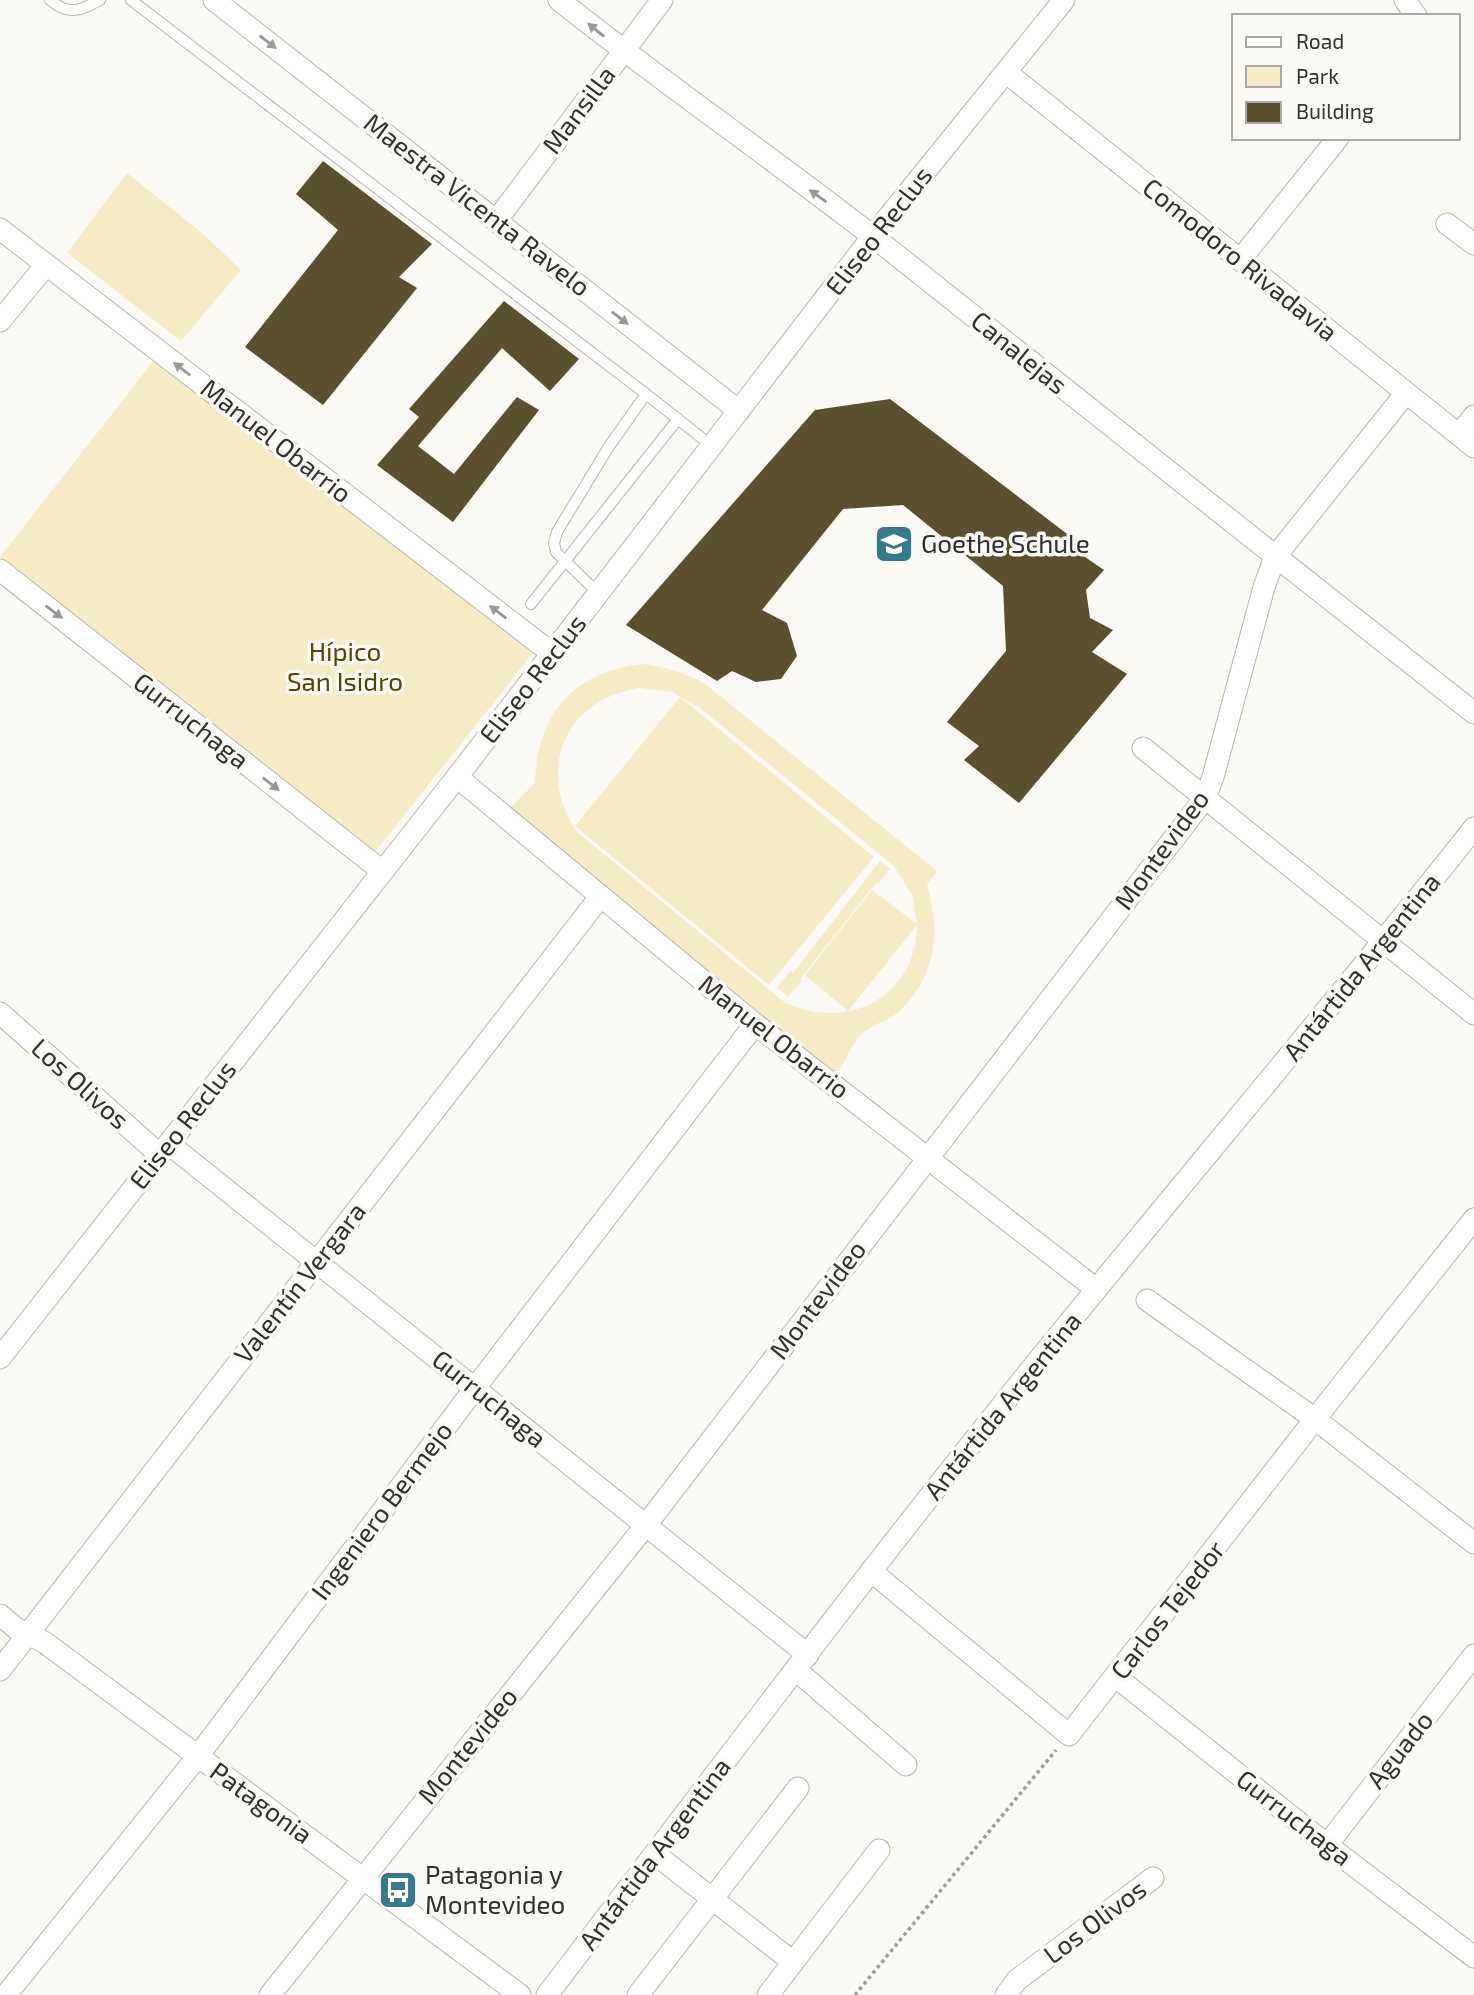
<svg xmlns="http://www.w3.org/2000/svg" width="1474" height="1995" viewBox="0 0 1474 1995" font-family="'Exo 2',sans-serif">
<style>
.green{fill:#f6ebc7;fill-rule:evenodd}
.building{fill:#5a5030}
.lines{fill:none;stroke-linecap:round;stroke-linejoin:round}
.lane-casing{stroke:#b7b6b1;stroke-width:12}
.street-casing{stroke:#b7b6b1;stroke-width:23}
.path{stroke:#9e9d99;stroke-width:3.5;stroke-dasharray:3.5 3.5;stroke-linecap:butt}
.lane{stroke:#fff;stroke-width:10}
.street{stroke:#fff;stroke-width:21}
.oneway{fill:#989897}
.labels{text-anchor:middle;stroke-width:7;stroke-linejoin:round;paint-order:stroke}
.street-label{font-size:26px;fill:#32312f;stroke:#faf9f4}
.poi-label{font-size:26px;fill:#32312f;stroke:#faf9f4;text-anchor:start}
.park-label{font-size:26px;fill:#554502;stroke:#faf9f4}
</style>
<rect width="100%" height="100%" fill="#faf9f4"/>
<g class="green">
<path d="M127,173L202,233L241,270L181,341L67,253Z"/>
<path d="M155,359L533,653L375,852L0,557Z"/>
<path d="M642,664C666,667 684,672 705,684L937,871L927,885C941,931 936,980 897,1013C887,1021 874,1024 864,1032C854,1040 843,1065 835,1077L507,811L535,783C537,714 573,672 642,664ZM640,688L672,692L700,708L894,866L912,895L917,924L872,890L805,975L848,1011L917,925C916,998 847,1032 784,1002L577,832C535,769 565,699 640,688Z"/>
<path d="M680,697L874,857L769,985L575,826Z"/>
<path d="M880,861L890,869L878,884L876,883L800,979L802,981L788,997L777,988L790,971L793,973Z"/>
</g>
<g class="building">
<path d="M323,161L432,244L399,277L417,288L323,405L245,347L338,230L296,194Z"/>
<path d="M504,301L579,359L550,391L502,348L418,446L454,474L517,397L539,410L453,522L377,465L419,417L409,409Z"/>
<path d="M890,399L1075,540L1069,546L1104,570L1086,590L1090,618L1113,630L1092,652L1127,674L1019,803L964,760L979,746L947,722L1006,651L1003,586L903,505L843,509L762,610L787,623L797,656L781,679L756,682L732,671L717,681L626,625L815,410Z"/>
</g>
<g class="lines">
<g class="lane-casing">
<g id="lane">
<path d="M50,0C69,16 79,11 100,0"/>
<path d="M131,0L646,394L608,448L557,532L554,543L556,552L599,594"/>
<path d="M646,394L712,446"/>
<path d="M531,604L678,419"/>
</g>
</g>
<g class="street-casing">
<g id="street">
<path d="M214,0L739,411"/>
<path d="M559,0C662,82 771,157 875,238C1076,396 1273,556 1474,713"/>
<path d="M1405,0L1416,16"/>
<path d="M1007,73L1474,447"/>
<path d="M496,221L662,0"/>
<path d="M1447,224L1474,244"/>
<path d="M0,229L553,654"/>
<path d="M1240,260L1338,138"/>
<path d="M0,321L46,265"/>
<path d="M1459,435L1474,416"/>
<path d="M0,570L382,871"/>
<path d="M1143,748L1474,1014"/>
<path d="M457,777L755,1024L1096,1289"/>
<path d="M0,1013L160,1155"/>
<path d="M169,1144L808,1655"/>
<path d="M1147,1300L1315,1419L1474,1543"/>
<path d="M0,1358L457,777L873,236L1064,0"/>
<path d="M871,1571L1069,1735L1315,1419L1474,1219"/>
<path d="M0,1615L17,1629L44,1642L520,1995"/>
<path d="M0,1670L600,897"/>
<path d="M796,1670L906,1765"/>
<path d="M1116,1677L1327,1845L1474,1957"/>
<path d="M1327,1845L1474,1655"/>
<path d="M655,1854L793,1962"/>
<path d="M6,1995L198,1756L475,1388L755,1024"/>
<path d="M270,1995L646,1525L1205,798L1213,777L1264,587L1275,557L1406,393"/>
<path d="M547,1995C697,1799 845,1601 1000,1408C1156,1213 1319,1024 1474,828"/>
<path d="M638,1995L798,1788"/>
<path d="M768,1995L879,1850"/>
<path d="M1006,1995L1017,1980L1153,1878"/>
</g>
</g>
<path class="path" d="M855,1995L1056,1750"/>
<use href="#lane" class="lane"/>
<use href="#street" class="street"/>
</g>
<defs><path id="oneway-solid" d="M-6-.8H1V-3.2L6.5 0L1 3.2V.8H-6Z" transform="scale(1.75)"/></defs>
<g class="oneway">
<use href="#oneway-solid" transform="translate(596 30) rotate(-141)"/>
<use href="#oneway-solid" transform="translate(268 42) rotate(38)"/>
<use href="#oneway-solid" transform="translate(818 196) rotate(-144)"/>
<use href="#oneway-solid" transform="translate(620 318) rotate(38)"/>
<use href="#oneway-solid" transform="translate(182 369) rotate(-142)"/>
<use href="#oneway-solid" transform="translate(54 612) rotate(38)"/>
<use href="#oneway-solid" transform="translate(498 612) rotate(-142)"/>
<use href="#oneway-solid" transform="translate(271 784) rotate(38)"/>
</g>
<defs>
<g id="school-square" transform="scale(2.0125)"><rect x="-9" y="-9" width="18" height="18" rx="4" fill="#367989" stroke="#faf9f4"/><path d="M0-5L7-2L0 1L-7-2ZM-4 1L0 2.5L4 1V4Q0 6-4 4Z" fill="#fff"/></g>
<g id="bus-square" transform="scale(2.0125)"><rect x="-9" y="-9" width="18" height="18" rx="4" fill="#367989" stroke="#faf9f4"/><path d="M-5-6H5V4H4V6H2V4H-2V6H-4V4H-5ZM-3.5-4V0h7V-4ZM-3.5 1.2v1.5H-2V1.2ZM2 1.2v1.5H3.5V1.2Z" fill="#fff"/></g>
</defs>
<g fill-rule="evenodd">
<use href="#school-square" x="894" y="544"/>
<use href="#bus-square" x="398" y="1890"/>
</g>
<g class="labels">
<g class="street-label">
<text transform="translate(579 110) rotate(-53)" y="9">Mansilla</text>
<text transform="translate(477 205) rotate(38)" y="9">Maestra Vicenta Ravelo</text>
<text transform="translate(879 231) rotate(-52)" y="9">Eliseo Reclus</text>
<text transform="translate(1240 260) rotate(39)" y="9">Comodoro Rivadavia</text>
<text transform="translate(1019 353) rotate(39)" y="9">Canalejas</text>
<text transform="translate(276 441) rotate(38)" y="9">Manuel Obarrio</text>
<text transform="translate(533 679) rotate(-52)" y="9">Eliseo Reclus</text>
<text transform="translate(191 721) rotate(38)" y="9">Gurruchaga</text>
<text transform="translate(1162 850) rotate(-54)" y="9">Montevideo</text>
<text transform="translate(1362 967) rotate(-51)" y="9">Antártida Argentina</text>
<text transform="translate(774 1037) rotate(38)" y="9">Manuel Obarrio</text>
<text transform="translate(80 1084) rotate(42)" y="9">Los Olivos</text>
<text transform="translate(183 1125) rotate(-52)" y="9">Eliseo Reclus</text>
<text transform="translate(300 1283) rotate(-52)" y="9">Valentín Vergara</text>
<text transform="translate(818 1300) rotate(-53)" y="9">Montevideo</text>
<text transform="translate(489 1399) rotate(39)" y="9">Gurruchaga</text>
<text transform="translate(1003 1406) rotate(-51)" y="9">Antártida Argentina</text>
<text transform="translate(382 1511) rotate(-53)" y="9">Ingeniero Bermejo</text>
<text transform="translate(1168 1610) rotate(-52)" y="9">Carlos Tejedor</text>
<text transform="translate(468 1746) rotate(-51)" y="9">Montevideo</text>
<text transform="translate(1400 1750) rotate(-52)" y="9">Aguado</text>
<text transform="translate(261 1803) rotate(36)" y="9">Patagonia</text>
<text transform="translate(1294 1818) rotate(38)" y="9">Gurruchaga</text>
<text transform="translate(655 1854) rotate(-53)" y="9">Antártida Argentina</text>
<text transform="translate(1095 1922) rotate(-37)" y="9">Los Olivos</text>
</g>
<g class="poi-label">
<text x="921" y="553">Goethe Schule</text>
<text x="425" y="1884">Patagonia y<tspan x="425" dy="30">Montevideo</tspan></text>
</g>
<g class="park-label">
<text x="345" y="661">Hípico<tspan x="345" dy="30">San Isidro</tspan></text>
</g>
</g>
<rect x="1232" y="14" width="228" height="126" fill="#faf9f4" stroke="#aaa9a5" stroke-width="2"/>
<rect x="1246" y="37" width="35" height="10" fill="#ffffff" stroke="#aaa9a5" stroke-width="2"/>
<text x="1296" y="49" font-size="21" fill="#32312f">Road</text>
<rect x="1246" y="66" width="35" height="21" fill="#f6ebc7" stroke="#aaa9a5" stroke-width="2"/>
<text x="1296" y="84" font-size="21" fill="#32312f">Park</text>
<rect x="1246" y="102" width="35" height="21" fill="#5a5030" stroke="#aaa9a5" stroke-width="2"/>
<text x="1296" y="119" font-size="21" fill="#32312f">Building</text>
</svg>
